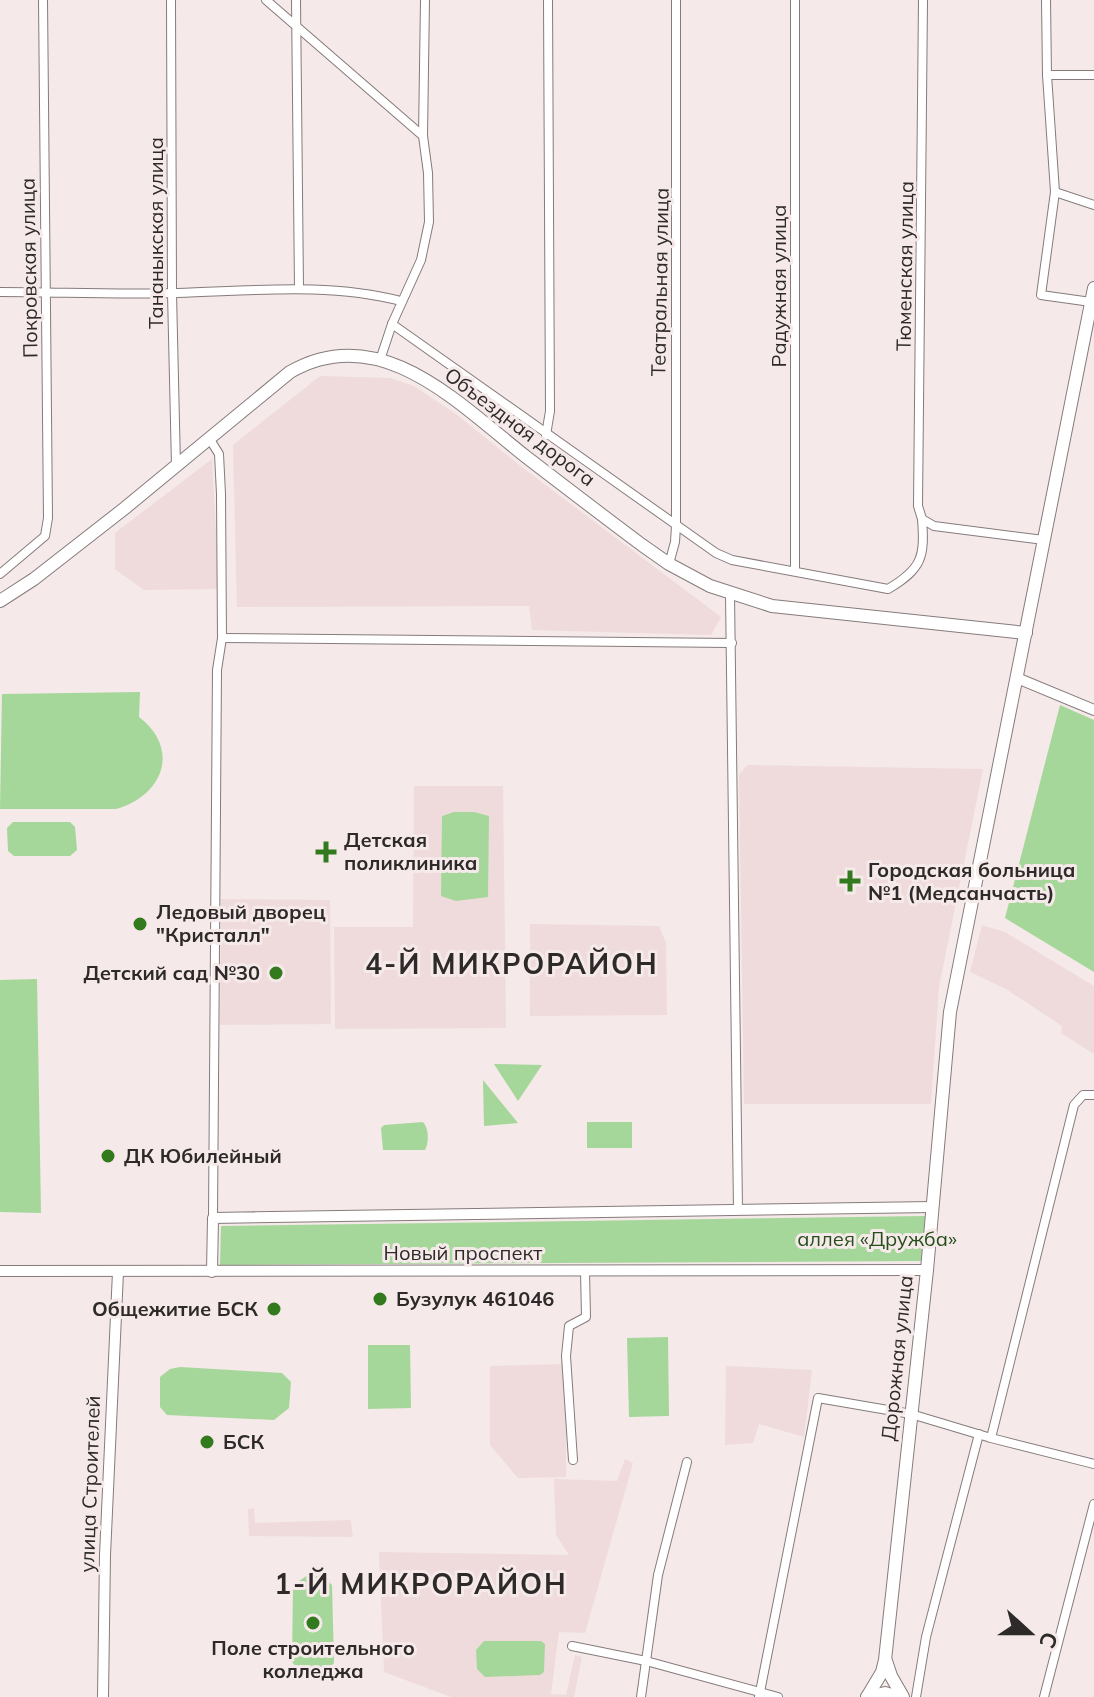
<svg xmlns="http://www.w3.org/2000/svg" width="1094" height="1697" viewBox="0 0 1094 1697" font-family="Mulish,sans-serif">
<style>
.built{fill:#efdbdb}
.green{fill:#a6d79a}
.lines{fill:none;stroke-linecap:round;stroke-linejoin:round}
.minor-casing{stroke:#867b7b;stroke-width:10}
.tertiary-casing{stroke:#867b7b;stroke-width:12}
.secondary-casing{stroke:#867b7b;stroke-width:14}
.minor{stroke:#fff;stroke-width:8}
.tertiary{stroke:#fff;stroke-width:10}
.secondary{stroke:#fff;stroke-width:12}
.poi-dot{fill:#337a1e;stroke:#f5e9e9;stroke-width:3}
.labels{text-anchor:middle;stroke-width:6;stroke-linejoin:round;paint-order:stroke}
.street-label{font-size:20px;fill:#2e2a2a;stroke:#f5e9e9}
.poi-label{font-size:20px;font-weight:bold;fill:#2e2a2a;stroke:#f5e9e9;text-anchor:start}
.park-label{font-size:20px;fill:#254f1a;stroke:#f5e9e9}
.district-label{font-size:28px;font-weight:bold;letter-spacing:2px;fill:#2e2a2a;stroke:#f5e9e9}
</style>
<rect width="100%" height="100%" fill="#f5e9e9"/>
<g class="built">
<path d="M320,376L390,378L414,386L456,414L523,468L721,617L711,635L532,630L529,606L237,607L233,445Z"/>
<path d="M212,459L219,589L144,590L115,569V533Z"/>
<path d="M747,765L983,769L939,987L931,1104H744L739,775Z"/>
<path d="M414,786H503L506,1028L335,1029L334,927H413Z"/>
<path d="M221,899L330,900L331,1024L220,1025Z"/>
<path d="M530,924L659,926L666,943L667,1015L530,1016Z"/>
<path d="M982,925L1005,932L1094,986V1054L1061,1033L1062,1026L1006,989L970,972Z"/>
<path d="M566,1364V1477L518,1478L490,1445V1366Z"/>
<path d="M726,1366L812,1370L804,1437L759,1424L753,1443L725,1445Z"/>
<path d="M625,1459L633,1463L585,1633L559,1632L551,1694L566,1695L575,1655L582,1657L574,1697H451L384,1672L379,1552L569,1555L556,1535L554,1479L617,1481Z"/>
<path d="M254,1508L255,1523L351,1520L353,1537L249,1536L248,1509Z"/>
</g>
<g class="green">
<path d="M140,692L139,717C181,749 163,796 116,809H0L2,694Z"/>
<path d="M1060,705L1094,720V972L1005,918Z"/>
<path d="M454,812H474L489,816L488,897L456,901L441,896L442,816Z"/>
<path d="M13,822H70L75,827L77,850L70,856H14L8,851L7,828Z"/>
<path d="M37,979L41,1213L0,1212V980Z"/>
<path d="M494,1064L542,1065L518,1101Z"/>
<path d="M483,1080L518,1123L484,1126Z"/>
<path d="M423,1122C429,1128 429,1143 425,1150H383L381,1128L384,1125Z"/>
<rect x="587" y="1122" width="45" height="26"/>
<path d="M925,1216L921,1261L220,1265L221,1226Z"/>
<path d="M668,1337L669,1416L629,1417L627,1338Z"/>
<path d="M368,1345H410L411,1408L368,1409Z"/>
<path d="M180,1367L282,1373L291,1382L289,1408L274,1420L167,1415L160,1407V1377L170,1369Z"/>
<path d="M308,1575L323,1577L332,1585L334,1663L322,1676H304L292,1662L293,1585Z"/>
<path d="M484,1641H541L545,1644L544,1672L540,1675L485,1677L477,1669L476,1650Z"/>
</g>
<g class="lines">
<g class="minor-casing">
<g id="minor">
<path d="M171,0L172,293L176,466"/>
<path d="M266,0L423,136"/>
<path d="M296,0L299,289"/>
<path d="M795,0V571"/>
<path d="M923,0L918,506L922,519L934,526L1044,540"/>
<path d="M1046,0L1047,75L1055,192L1041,295L1091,302"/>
<path d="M1047,75H1094"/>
<path d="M1055,192L1094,205"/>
<path d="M0,292C59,292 118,295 177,293C251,291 329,282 401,301"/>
<path d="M392,324L716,553L732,560L888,589C922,569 925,557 922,519"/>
<path d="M380,360L392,324L421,260L429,222L428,173L423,136L425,0"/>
<path d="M546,435L550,411L548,0"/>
<path d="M209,438L219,454L221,494L222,638L217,670L213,1218"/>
<path d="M669,564L675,542L676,526V0"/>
<path d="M0,574L45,536L48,518L43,0"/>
<path d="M730,594L738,1210"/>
<path d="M222,638L732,643"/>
<path d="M991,1438L1074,1105L1083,1095H1094"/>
<path d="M573,1460L566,1356L569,1326L586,1317L585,1271"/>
<path d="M572,1646L646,1661L778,1697"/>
<path d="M641,1697L658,1575L687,1462"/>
<path d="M759,1697L818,1398L911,1414L991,1438L1094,1464"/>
<path d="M916,1697L926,1637L979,1434"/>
<path d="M1044,1697L1094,1504"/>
</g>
</g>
<g class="tertiary-casing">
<g id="tertiary">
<path d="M1017,678L1094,710"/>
<path d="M0,1271L927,1270"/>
<path d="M212,1272L213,1218L933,1207"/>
<path d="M103,1697L105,1555L118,1272"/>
</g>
</g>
<g class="secondary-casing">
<g id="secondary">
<path d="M0,601L34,579L125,508L290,372C380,320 458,403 525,456C564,486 603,516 642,545L669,564L710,586L772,606L1026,633"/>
<path d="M886,1661L891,1676L903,1697"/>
<path d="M867,1697L882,1672L885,1660L927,1270L950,1012L1094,288"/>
<path d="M867,1697L885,1693L899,1697"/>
</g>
</g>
<use href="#minor" class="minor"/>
<use href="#tertiary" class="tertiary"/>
<use href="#secondary" class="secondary"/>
</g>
<g class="poi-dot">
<path d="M322 840h8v8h8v8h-8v8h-8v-8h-8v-8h8z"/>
<path d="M846 869h8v8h8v8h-8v8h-8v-8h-8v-8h8z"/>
<circle cx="140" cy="924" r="8"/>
<circle cx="276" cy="973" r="8"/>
<circle cx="108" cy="1156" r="8"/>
<circle cx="380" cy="1299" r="8"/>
<circle cx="274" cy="1309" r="8"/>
<circle cx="207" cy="1442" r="8"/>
<circle cx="313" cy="1623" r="8"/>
</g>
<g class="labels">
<g class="street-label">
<text transform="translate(156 233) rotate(-90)" y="7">Тананыкская улица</text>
<text transform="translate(905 266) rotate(-89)" y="7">Тюменская улица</text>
<text transform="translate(29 268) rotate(-91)" y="7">Покровская улица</text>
<text transform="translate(660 282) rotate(-89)" y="7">Театральная улица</text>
<text transform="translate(779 286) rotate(-90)" y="7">Радужная улица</text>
<text transform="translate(520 427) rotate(37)" y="7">Объездная дорога</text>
<text x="463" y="1260">Новый проспект</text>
<text transform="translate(897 1358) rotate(-84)" y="7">Дорожная улица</text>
<text transform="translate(90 1484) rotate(-88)" y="7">улица Строителей</text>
</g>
<g class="poi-label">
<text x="344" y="847">Детская<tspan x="344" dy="23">поликлиника</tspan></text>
<text x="868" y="877">Городская больница<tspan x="868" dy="23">№1 (Медсанчасть)</tspan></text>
<text x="156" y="919">Ледовый дворец<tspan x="156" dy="23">"Кристалл"</tspan></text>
<text x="260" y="980" text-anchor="end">Детский сад №30</text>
<text x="124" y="1163">ДК Юбилейный</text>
<text x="396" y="1306">Бузулук 461046</text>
<text x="258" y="1316" text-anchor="end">Общежитие БСК</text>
<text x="223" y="1449">БСК</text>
<text x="313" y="1655" text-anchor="middle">Поле строительного<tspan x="313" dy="23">колледжа</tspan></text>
</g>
<g class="park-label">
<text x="877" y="1246">аллея «Дружба»</text>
</g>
<g class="district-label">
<text x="512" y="974">4-Й МИКРОРАЙОН</text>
<text x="421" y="1594">1-Й МИКРОРАЙОН</text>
</g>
</g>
<g transform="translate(1030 1633) rotate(111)" stroke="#f5e9e9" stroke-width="6" paint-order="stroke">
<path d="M0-6L14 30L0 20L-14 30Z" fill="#2e2a2a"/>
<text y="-12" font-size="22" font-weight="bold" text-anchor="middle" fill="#2e2a2a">С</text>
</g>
</svg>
